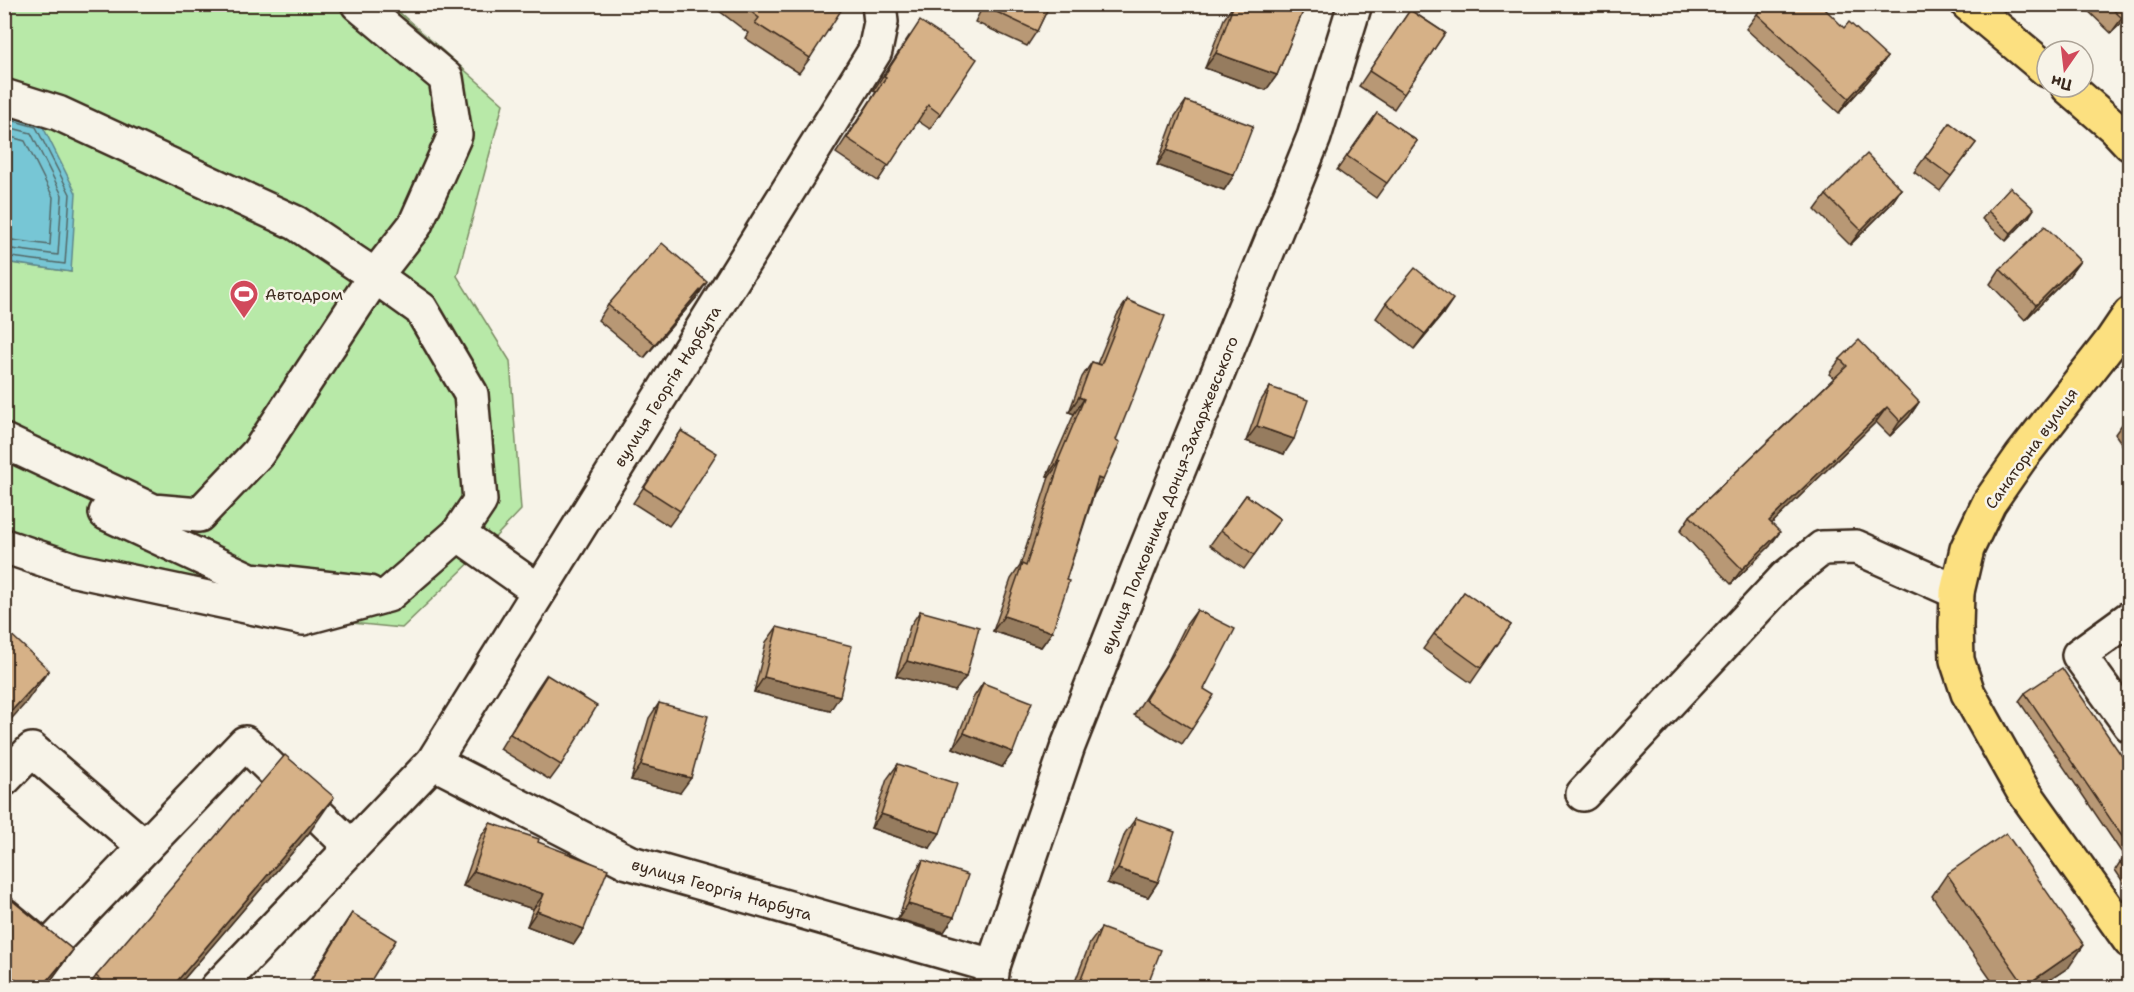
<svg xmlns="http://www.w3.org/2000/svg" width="2134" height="992" viewBox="0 0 2134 992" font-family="'Shantell Sans',sans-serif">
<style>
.green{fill:#b8e9a8;stroke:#7a8a63;stroke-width:1.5}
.water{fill:#77c6d5;stroke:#5f888c;stroke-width:1.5}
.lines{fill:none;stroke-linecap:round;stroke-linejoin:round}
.shore{stroke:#536867;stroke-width:1.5}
.minor-casing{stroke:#3b2a1e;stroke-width:38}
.major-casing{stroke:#3b2a1e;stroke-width:38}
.minor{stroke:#f7f3e8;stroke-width:33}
.major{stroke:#fce080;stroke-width:33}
.wall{fill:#b89874;stroke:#3b2a1e;stroke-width:1.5}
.shaded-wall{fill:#967c5e;stroke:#3b2a1e;stroke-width:1.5}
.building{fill:#d6b187;stroke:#3b2a1e;stroke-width:1.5}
.labels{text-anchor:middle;stroke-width:5;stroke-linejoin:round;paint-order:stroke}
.poi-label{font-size:16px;fill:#3b2a1e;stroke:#f7f3e8;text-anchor:start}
.street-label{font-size:16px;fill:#3b2a1e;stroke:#f7f3e8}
</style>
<rect width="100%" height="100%" fill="#f7f3e8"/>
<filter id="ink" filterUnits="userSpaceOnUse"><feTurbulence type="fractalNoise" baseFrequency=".0167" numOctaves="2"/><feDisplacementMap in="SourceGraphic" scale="12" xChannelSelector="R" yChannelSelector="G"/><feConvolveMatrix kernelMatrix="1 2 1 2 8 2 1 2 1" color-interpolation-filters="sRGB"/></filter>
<g filter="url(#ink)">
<path class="green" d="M5,5H391L503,104L457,276L510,361L521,510L482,551L402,628L260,614L5,532V262L71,272L5,112Z"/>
<path class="water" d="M4,112L40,121L76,193L71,272L5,262Z"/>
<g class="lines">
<g class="shore">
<path d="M4,118L36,127L70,194L65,264L4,256"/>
<path d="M4,126L31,133L62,195L58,255L4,248"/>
<path d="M4,135L25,141L53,197L50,245L4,239"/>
</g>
<g class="minor-casing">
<g id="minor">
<path d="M4,96L58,113L296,223L375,276L258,453L199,515L153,511L4,441"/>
<path d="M106,513L250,580L369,593"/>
<path d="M458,534L539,591"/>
<path d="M4,546L75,570L303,618L388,595L458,534L480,501L471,394L421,309L375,276L415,225L455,135L446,78L358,4"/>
<path d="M2130,618L2079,655L2130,725"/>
<path d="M433,762L628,862L993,966"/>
<path d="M4,779L32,750L145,847"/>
<path d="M1583,794L1786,577L1822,548L1856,547L1957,592"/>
<path d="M4,915L46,950L245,743L351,847"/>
<path d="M217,988L433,762L875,51L881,22L879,4"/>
<path d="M990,988L993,966L1068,746L1138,569L1314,137L1355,4"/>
</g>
</g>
<g class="major-casing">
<g id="major">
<path d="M1968,4L2047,70"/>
<path d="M2068,87L2114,127L2130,144"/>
<path d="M2130,314L2111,342L2021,457L1989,503L1967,549L1957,592L1956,627L1957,660L1968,693L2022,789L2130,941"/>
</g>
</g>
<use href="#minor" class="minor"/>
<use href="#major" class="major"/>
</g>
<g class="wall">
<path d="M710,4H835L810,58L799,73L745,38L748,33Z"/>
<path d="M984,4H1050L1037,31L1027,46L975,22Z"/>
<path d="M1234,4H1306L1277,75L1266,90L1205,68L1224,19Z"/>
<path d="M1683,4H1690L1687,8Z"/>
<path d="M2081,4H2130V15L2111,33Z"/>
<path d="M1410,10L1445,33L1394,109L1359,86Z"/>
<path d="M1757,14L1844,28L1887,57L1876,72L1839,113L1746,29Z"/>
<path d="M909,36L940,114L930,129L918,121L878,181L836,153L876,92L873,91Z"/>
<path d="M1186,101L1234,175L1224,190L1157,165L1175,116Z"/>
<path d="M1377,113L1417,141L1376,198L1337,170Z"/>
<path d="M1950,123L1976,143L1940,191L1914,172Z"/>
<path d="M1901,189L1891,204L1850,245L1815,210L1826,195Z"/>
<path d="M1988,211L2029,217L2006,241L1982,219Z"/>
<path d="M2080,261L2069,276L2025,320L1990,284L2000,269Z"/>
<path d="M697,297L644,358L598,320L608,305Z"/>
<path d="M1127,300L1116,440L1103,480L1094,494L1066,580L1052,632L1041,647L993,631L1011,579L1020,566L1049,477L1047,476L1074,414L1069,412L1082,377L1092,362L1097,364L1117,315Z"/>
<path d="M1386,303L1443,314L1414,349L1376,318Z"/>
<path d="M1840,359L1919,402L1909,417L1890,436L1876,422L1772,523L1770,546L1731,584L1680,531L1690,516L1834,378L1829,374Z"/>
<path d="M1270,387L1284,454L1246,441L1260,402Z"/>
<path d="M2130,417V456L2115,434L2125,420Z"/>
<path d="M681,431L680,511L669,526L633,503Z"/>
<path d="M1246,495L1280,519L1244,569L1210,545Z"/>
<path d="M1464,592L1511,625L1471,683L1423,649Z"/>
<path d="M1197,610L1204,689L1192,729L1182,744L1134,715L1167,663L1186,625Z"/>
<path d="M920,611L955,691L896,676L910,626Z"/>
<path d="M777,627L830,711L754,692L766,642Z"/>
<path d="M546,675L561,765L550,780L500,749L536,690Z"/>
<path d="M983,683L1013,752L1002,767L953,748L973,698Z"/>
<path d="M2025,693L2130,768V892L2115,870L2120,862L2126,859L2019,701Z"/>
<path d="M659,703L680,793L631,780L649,718Z"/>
<path d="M898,764L930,848L871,828L887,779Z"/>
<path d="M1136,818L1158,882L1148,897L1107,883L1125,833Z"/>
<path d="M490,823L538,842L584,929L574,944L527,926L533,909L463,886L480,838Z"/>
<path d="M309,833L177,987H88L96,976Z"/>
<path d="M923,860L954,917L944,932L898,919L913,875Z"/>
<path d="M1947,874L2069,967L2039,987H1996L1932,896Z"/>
<path d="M4,894L73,950L46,987H4Z"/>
<path d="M352,913L367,987H306L342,928Z"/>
<path d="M1101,928L1145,987H1073L1090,943Z"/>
</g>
<g class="shaded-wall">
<path d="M2130,10V15L2111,33L2122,18Z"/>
<path d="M1216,53L1277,75L1266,90L1205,68Z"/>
<path d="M1887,57L1876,72L1839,113L1849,98Z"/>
<path d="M1167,150L1234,175L1224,190L1157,165Z"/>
<path d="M1901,189L1891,204L1850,245L1861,230Z"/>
<path d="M2034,209L2029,217L2006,241L2011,233Z"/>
<path d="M2080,261L2069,276L2025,320L2036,305Z"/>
<path d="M707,282L697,297L644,358L655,344Z"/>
<path d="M1453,299L1443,314L1414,349L1425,334Z"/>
<path d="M1079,397L1084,399L1074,414L1069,412Z"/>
<path d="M1919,402L1909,417L1890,436L1900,421Z"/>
<path d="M1887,407L1876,422L1759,536L1769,521Z"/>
<path d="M1257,426L1294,439L1284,454L1246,441Z"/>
<path d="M1058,461L1060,462L1049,477L1047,476Z"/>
<path d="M1098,478L1103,480L1093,495Z"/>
<path d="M1780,532L1770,546L1731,584L1742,569Z"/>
<path d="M1004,616L1052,632L1041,647L993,631Z"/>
<path d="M907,661L966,677L955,691L896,676Z"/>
<path d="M49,670L24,705L4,727V719Z"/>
<path d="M764,677L840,696L830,711L754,692Z"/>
<path d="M964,733L1013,752L1002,767L953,748Z"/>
<path d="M641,765L691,778L680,793L631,780Z"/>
<path d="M334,797L309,833L177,987H172Z"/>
<path d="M881,814L940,833L930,848L871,828Z"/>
<path d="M1118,869L1158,882L1148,897L1107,883Z"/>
<path d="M474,871L544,894L533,909L463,886Z"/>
<path d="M908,904L954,917L944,932L898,919Z"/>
<path d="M537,911L584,929L574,944L527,926Z"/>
<path d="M2084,945L2069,967L2039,987H2024Z"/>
<path d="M73,950L46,987H42Z"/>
</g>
<g class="building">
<path d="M741,4H835L842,9L810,58L755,23L759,18Z"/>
<path d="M987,4H1050L1037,31L986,7Z"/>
<path d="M1234,4L1239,6L1240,4H1306L1277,75L1216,53Z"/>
<path d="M1766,4H1820L1844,28L1849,22L1887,57L1849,98L1757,14Z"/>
<path d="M2107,4H2130V10L2122,18Z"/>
<path d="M1410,10L1445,33L1404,94L1369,71Z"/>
<path d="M920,21L977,59L940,114L928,105L889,166L847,138L886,77L884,76Z"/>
<path d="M1186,101L1253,126L1234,175L1167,150Z"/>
<path d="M1377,113L1417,141L1387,183L1347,156Z"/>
<path d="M1950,123L1976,143L1951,176L1925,157Z"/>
<path d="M1867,154L1901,189L1861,230L1826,195Z"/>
<path d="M2010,187L2034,209L2011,233L1988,211Z"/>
<path d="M2045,226L2080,261L2036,305L2000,269Z"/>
<path d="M662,243L707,282L655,344L608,305Z"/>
<path d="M1415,268L1453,299L1425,334L1386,303Z"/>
<path d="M1127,300L1165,316L1116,440L1120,442L1103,480L1098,478L1066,580L1069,581L1052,632L1004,616L1022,564L1026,566L1060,462L1058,461L1084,399L1079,397L1092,362L1101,365Z"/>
<path d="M1859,340L1919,402L1900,421L1887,407L1769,521L1780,532L1742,569L1690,516L1847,366L1840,359Z"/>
<path d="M1270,387L1308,400L1294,439L1257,426Z"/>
<path d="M2130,417V426L2125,420Z"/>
<path d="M681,431L717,453L680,511L644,488Z"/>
<path d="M1246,495L1280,519L1254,555L1221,530Z"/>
<path d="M1464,592L1511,625L1481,668L1434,634Z"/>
<path d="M1197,610L1235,629L1204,689L1214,695L1192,729L1145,700L1177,648Z"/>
<path d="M920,611L979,627L966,677L907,661Z"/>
<path d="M777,627L852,646L840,696L764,677Z"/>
<path d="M4,628L49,670L4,719Z"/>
<path d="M2062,668L2130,768V848L2025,693Z"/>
<path d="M547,675L597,706L561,765L510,734Z"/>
<path d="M983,683L1032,702L1013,752L964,733Z"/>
<path d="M659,703L708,716L691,778L641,765Z"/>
<path d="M285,755L334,797L172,987H109L96,976Z"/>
<path d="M898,764L957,784L940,833L881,814Z"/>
<path d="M1136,818L1175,832L1158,882L1118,869Z"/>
<path d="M490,823L539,839L538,842L608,869L584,929L537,911L544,894L474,871Z"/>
<path d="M2006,833L2084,945L2025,986L1947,874Z"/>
<path d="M2130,856V876L2120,862Z"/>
<path d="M923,860L968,875L954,917L908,904Z"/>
<path d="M4,894L73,950L42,987H25L4,971Z"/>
<path d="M352,913L396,940L367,987H307Z"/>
<path d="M1101,928L1161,950L1148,983L1145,982L1144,987H1078Z"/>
</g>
</g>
<defs>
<g id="stadium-pin" transform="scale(1.5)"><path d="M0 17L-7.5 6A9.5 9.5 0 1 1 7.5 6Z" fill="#d1495b" stroke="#f7f3e8"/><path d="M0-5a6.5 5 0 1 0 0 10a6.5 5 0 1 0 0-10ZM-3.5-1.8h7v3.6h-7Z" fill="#fff"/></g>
</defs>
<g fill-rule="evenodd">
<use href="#stadium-pin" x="244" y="294"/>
</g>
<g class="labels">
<g class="poi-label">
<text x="265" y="300">Автодром</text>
</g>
<g class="street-label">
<text transform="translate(667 386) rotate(-58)" y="6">вулиця Георгія Нарбута</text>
<text transform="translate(2031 448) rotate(-54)" y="6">Санаторна вулиця</text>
<text transform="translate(1169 495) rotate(-68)" y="6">вулиця Полковника Донця-Захаржевського</text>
<text transform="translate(722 889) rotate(16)" y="6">вулиця Георгія Нарбута</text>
</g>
</g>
<rect width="2134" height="992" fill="none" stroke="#f7f3e8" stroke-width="24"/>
<rect x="12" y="12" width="2110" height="968" fill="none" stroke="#3b2a1e" stroke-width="2" filter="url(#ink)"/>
<g transform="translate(2065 69) rotate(194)"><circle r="28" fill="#f7f3e8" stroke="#aca397" stroke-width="1.5"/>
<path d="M0-4.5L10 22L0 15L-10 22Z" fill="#d1495b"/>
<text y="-9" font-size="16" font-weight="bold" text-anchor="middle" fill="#3b2a1e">Пн</text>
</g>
</svg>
